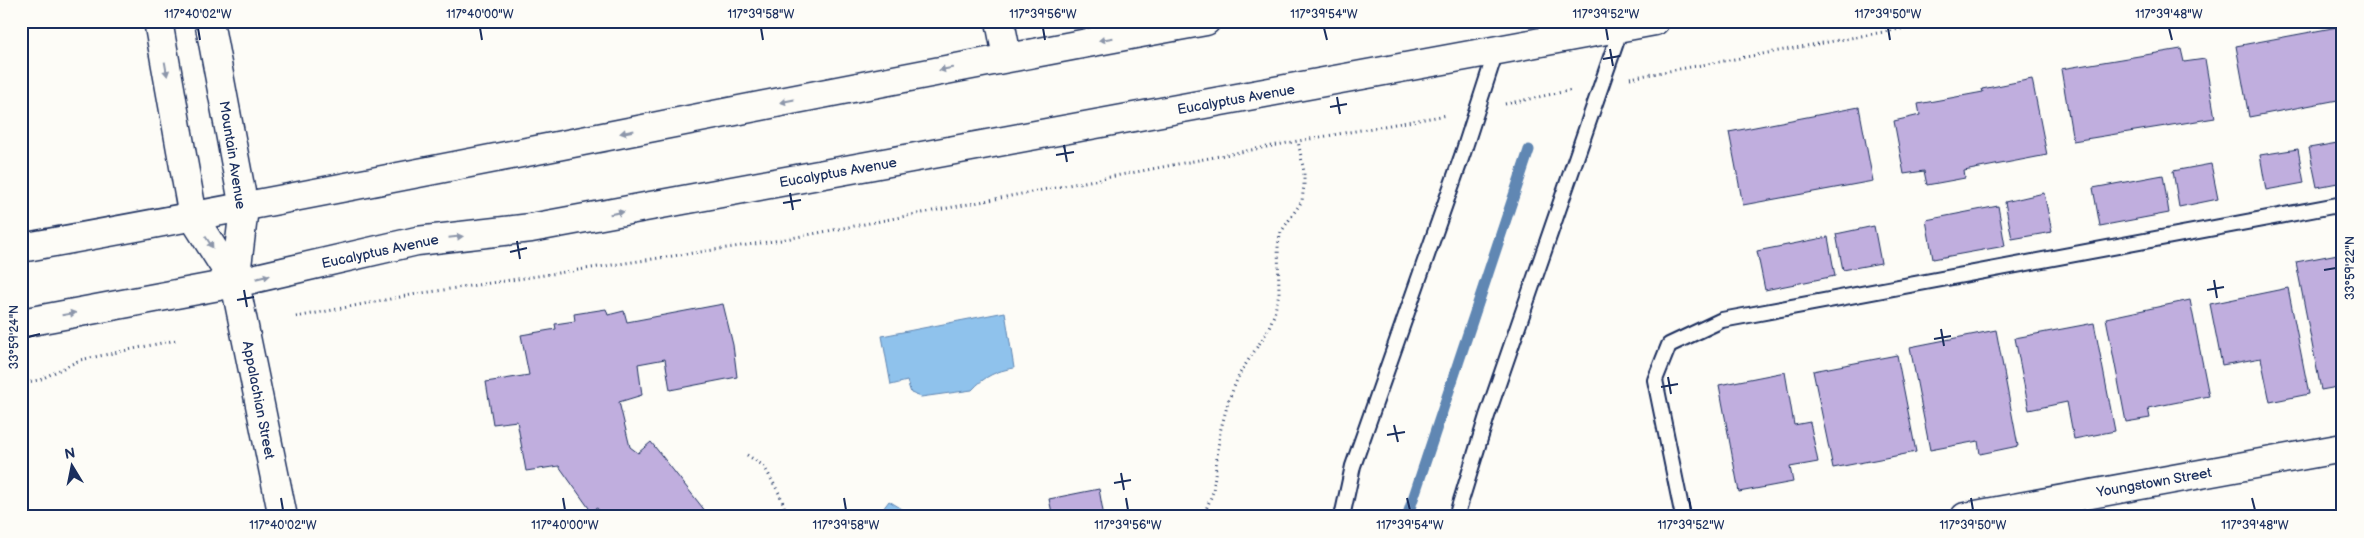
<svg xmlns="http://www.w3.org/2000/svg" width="2364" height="538" viewBox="0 0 2364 538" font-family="'Balsamiq Sans',sans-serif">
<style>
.water{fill:#8fc2ec;stroke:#6187b3}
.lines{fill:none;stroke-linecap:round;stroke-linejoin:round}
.stream{stroke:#6187b3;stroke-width:11}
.building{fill:#c0aede;stroke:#1b2f5e}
.lane-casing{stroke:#1b2f5e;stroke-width:18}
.street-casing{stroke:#1b2f5e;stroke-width:31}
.secondary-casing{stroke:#1b2f5e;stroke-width:31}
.path{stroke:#1b2f5e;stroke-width:3;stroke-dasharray:1 4;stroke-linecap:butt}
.lane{stroke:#fdfcf7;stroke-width:14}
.street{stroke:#fdfcf7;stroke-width:28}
.secondary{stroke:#fdfcf7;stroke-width:28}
.oneway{fill:#8c96aa}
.ticks{fill:none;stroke:#1b2f5e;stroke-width:2}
.labels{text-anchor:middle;stroke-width:5;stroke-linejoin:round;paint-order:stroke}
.street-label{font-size:14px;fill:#1b2f5e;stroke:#fdfcf7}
.neatline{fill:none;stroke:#1b2f5e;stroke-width:2}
.ticks-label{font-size:12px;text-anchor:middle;fill:#1b2f5e}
</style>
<rect width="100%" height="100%" fill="#fdfcf7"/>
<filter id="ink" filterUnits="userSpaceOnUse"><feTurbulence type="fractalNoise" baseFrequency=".02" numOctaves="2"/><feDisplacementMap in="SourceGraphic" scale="10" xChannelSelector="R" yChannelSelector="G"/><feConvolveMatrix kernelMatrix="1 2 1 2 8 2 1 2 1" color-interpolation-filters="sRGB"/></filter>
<g filter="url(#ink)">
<g class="water">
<path d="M1005,312L1014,368C996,371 985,376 972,390L921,397L911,393L907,381L891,385L882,336Z"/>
<path d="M889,501L912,515L920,517H877Z"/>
</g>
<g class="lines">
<path class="stream" d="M1407,517L1529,150"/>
</g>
<g class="building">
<path d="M2343,26V99L2249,117L2236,46Z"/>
<path d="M2181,49L2184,62L2205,59L2215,118L2073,141L2061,69Z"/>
<path d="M2032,79L2047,155L1964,171L1965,178L1927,185L1924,171L1904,174L1894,121L1920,115L1918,104L1983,92L1982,89Z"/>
<path d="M1859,107L1873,181L1743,205L1729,132Z"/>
<path d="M2343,142V182L2317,187L2309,148Z"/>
<path d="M2298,149L2304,183L2266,190L2260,155Z"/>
<path d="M2211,164L2218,199L2179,207L2173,171Z"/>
<path d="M2163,175L2169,213L2100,226L2093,188Z"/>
<path d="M2044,193L2052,232L2012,239L2005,202Z"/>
<path d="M1998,206L2005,246L1933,259L1926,220Z"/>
<path d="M1874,226L1881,263L1843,270L1836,234Z"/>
<path d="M1828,237L1835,276L1765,290L1757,251Z"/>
<path d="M2343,253V386L2321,390L2296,262Z"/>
<path d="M2288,288L2309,394L2270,402L2261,358L2222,365L2210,304Z"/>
<path d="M2190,300L2209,396L2148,408L2150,418L2126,422L2106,318Z"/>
<path d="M723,304L733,345L737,377L670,390L665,359L638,364L642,395L619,402L630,447L638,453L651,442L706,512L700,517H605L597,508L591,511L559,466L526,471L517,421L493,424L486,382L529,375L521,335L556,329L555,324L575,321L574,314L606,309L608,315L624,311L627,322Z"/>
<path d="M2094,323L2115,431L2074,439L2067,402L2029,410L2015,338Z"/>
<path d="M1996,330L2018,446L1980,454L1978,441L1930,450L1910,347Z"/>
<path d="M1897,355L1916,452L1833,468L1813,371Z"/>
<path d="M1785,372L1794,425L1810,422L1818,462L1790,467L1793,482L1739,492L1719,385Z"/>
<path d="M1099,489L1104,517H1053L1049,499Z"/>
</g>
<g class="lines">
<g class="lane-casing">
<g id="lane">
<path d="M1342,517L1353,466L1463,153L1496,51"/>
<path d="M1456,517L1487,416L1621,28"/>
<path d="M1683,517L1655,380L1669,345L1722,320L2343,204"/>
</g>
</g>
<g class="street-casing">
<g id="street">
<path d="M158,21L193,217L235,283"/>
<path d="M209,21L244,208L235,283L283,517"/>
<path d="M1000,21L1007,57"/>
<path d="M1965,517L2343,448"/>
</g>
</g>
<g class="secondary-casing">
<g id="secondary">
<path d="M21,248C417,177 810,93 1206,21"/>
<path d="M21,323L235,283L417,241L531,228L1655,21"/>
</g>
</g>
<g class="path">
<path d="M1630,78L1944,21"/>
<path d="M1505,104L1572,90"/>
<path d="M296,317L416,294L781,240L1298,141L1447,115"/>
<path d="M21,383L39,380L80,360L176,340"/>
<path d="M747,455L764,466L780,495L788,517"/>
<path d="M1203,517L1213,492L1220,432L1229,399L1240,373L1267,332L1274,315L1279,293L1278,245L1281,232L1302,201L1304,185V172L1298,141"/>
</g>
<use href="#lane" class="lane"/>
<use href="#street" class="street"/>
<use href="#secondary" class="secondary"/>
</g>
<defs><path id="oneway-solid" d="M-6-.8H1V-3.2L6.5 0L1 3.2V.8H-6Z" transform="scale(1.25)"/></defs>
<g class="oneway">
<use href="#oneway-solid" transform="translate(1106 39) rotate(170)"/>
<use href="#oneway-solid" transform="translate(166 69) rotate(80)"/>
<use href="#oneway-solid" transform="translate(946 69) rotate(169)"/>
<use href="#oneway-solid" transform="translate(787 101) rotate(169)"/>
<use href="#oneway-solid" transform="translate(627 132) rotate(169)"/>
<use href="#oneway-solid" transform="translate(617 213) rotate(-10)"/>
<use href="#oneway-solid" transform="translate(456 237) rotate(-6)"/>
<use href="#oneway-solid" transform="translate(209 242) rotate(57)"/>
<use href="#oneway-solid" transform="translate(263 277) rotate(-13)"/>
<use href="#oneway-solid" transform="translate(69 314) rotate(-10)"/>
</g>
</g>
<path class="ticks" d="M198,28L200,40M480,28L482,40M761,28L763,40M1043,28L1045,40M1324,28L1327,40M1606,28L1608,40M1888,28L1890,40M2169,28L2172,40M1610,49L1613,66M1603,59L1620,56M1337,97L1340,114M1330,107L1347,104M1064,145L1067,162M1056,155L1074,152M790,193L793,210M783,203L801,200M517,241L520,259M510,252L527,248M2324,270L2336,268M2214,280L2217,298M244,290L247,307M2207,290L2224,287M237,300L254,297M1941,329L1944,346M28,337L40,334M1934,339L1951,336M1668,377L1671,394M1661,387L1678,384M1394,425L1398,442M1387,435L1405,432M1121,473L1124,490M1114,483L1131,480M281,498L283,510M563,498L565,510M844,498L846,510M1126,498L1128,510M1407,498L1410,510M1689,498L1691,510M1971,498L1973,510M2252,498L2255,510"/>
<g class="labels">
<g class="street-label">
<text transform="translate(1236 99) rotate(-10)" y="5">Eucalyptus Avenue</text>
<text transform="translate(233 155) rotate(81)" y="5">Mountain Avenue</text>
<text transform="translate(838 172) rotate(-10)" y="5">Eucalyptus Avenue</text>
<text transform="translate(380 251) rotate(-12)" y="5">Eucalyptus Avenue</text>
<text transform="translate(259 400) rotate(79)" y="5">Appalachian Street</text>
<text transform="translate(2154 482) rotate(-10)" y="5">Youngstown Street</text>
</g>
</g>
<rect width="2364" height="538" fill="none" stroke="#fdfcf7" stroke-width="55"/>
<g transform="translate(72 466) rotate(350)" stroke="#fdfcf7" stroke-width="4" paint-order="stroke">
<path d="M0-4L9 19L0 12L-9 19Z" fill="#1b2f5e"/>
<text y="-8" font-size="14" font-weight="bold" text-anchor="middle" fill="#1b2f5e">N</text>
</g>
<rect x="28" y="28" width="2308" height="482" class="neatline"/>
<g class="ticks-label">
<text x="198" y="18">117°40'02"W</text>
<text x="480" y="18">117°40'00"W</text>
<text x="761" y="18">117°39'58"W</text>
<text x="1043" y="18">117°39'56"W</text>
<text x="1324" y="18">117°39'54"W</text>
<text x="1606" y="18">117°39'52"W</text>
<text x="1888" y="18">117°39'50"W</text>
<text x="2169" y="18">117°39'48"W</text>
<text transform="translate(2350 268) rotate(-90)" y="4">33°59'22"N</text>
<text transform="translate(14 337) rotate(-90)" y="4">33°59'24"N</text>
<text x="283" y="529">117°40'02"W</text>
<text x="565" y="529">117°40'00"W</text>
<text x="846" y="529">117°39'58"W</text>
<text x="1128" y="529">117°39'56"W</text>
<text x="1410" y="529">117°39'54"W</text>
<text x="1691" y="529">117°39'52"W</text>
<text x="1973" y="529">117°39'50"W</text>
<text x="2255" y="529">117°39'48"W</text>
</g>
</svg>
